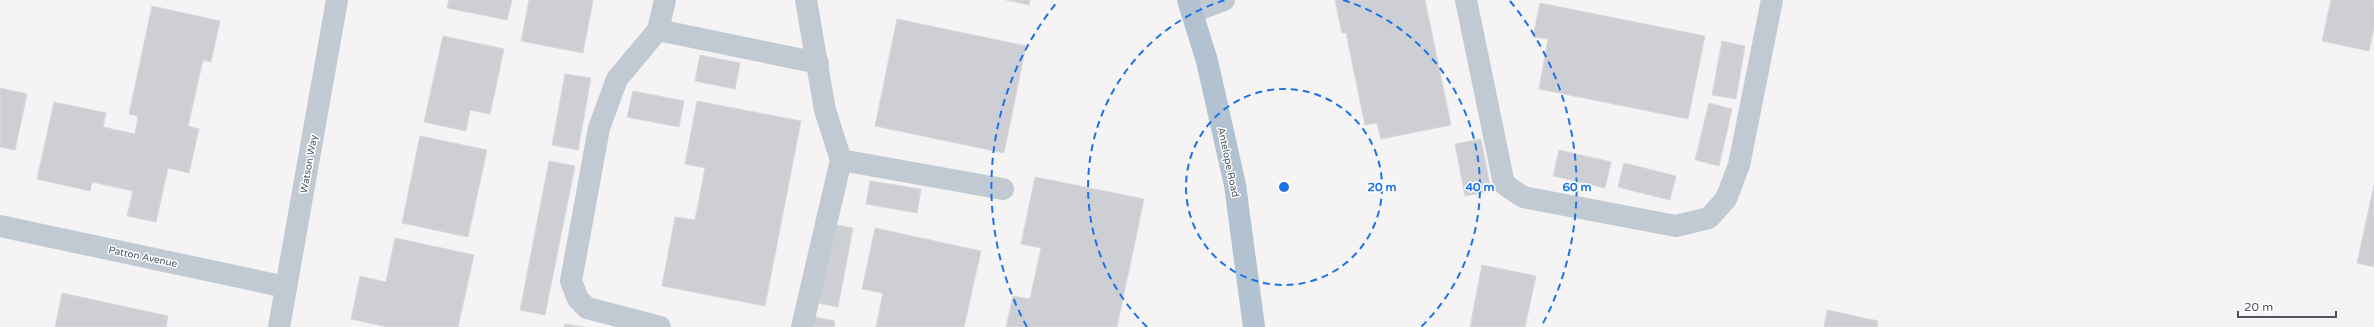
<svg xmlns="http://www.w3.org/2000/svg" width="2374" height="327" viewBox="0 0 2374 327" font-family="'Varela Round',sans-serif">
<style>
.building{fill:#cdcfd5;stroke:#d7d9de}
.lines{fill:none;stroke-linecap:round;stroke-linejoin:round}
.minor{stroke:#c1cad2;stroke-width:22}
.major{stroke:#b3c2d1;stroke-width:22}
.ring{fill:none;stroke:#1a73e8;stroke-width:2;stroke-dasharray:7 5}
.labels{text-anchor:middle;stroke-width:3;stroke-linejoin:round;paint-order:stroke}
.street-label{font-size:10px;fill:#4a5661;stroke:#fff}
.centre{fill:#1a73e8;stroke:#fff;stroke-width:2}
.ring-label{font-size:12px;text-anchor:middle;font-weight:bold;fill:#1a73e8;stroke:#fff;stroke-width:3;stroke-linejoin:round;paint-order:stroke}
</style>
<rect width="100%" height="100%" fill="#f5f3f3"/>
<g class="building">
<path d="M449,0H512L507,20L447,8Z"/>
<path d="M529,0H593L583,53L521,41Z"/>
<path d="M1006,0H1030L1029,5Z"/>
<path d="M1335,0H1425L1451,125L1381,139L1377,123L1365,125L1346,33H1342Z"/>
<path d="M2331,0H2374V28L2369,51L2322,41Z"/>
<path d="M1540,3L1705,36L1688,119L1539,89L1548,39L1533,37Z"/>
<path d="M152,6L220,21L211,62L203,60L188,126L199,129L189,173L168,168L156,222L127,216L133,191L92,182L90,191L37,179L54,102L106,113L103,127L135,134L138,116L129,114Z"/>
<path d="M897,19L1026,46L1004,153L875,126Z"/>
<path d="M443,36L504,49L490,114L470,110L466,131L424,122Z"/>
<path d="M1722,41L1745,46L1736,99L1712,95Z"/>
<path d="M700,55L740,63L735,89L695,81Z"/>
<path d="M565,74L591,78L578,150L552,145Z"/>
<path d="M0,88L27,94L15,150L0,147Z"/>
<path d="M633,91L684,101L679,127L627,117Z"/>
<path d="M697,101L801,121L765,306L662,286L675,217L695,220L705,168L685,164Z"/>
<path d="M1709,103L1732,109L1719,166L1695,160Z"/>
<path d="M420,136L487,150L468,237L402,223Z"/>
<path d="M1481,139L1491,191L1465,196L1455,144Z"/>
<path d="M1559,150L1611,162L1605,188L1553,176Z"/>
<path d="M549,161L575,166L545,315L520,310Z"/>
<path d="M1624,163L1676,176L1670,200L1618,187Z"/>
<path d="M1035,177L1144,199L1117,327H1006L1013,296L1030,299L1041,248L1021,244Z"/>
<path d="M870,181L921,189L917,213L866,204Z"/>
<path d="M2374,185V267L2357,263Z"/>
<path d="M827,223L853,228L838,307L812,302Z"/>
<path d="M875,228L981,251L964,327H876L883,293L862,289Z"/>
<path d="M395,238L474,255L458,327H387L351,319L360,276L386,282Z"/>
<path d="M1482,265L1536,276L1525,327H1470Z"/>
<path d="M62,293L168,316L166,327H55Z"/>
<path d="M1827,310L1878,321L1877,327H1824Z"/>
<path d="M810,316L835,321L834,327H808Z"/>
<path d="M565,324L585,327H564Z"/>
</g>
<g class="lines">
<g class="minor">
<path d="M1466,0L1504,184L1523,197L1676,226L1709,218L1726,199L1739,165L1772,0"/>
<path d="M1192,12L1224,0"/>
<path d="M658,30L665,0"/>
<path d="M841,160L1003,189"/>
<path d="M0,226L286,287"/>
<path d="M279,327L337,0"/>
<path d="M660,327L587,308L578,299L571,281L599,128L617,79L658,30L818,63"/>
<path d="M802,327L841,160L825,110L806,0"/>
</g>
<path class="major" d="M1188,0L1207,61L1235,185L1254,327"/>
</g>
<g class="ring">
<circle cx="1284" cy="187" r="98"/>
<path d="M1147 327A196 196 0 0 1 1225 0M1343 0A196 196 0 0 1 1421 327"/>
<path d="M1027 327A293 293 0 0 1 1058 1M1510 1A293 293 0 0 1 1541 327"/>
</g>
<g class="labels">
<g class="street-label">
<text transform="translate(1229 162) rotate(78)" y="4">Antelope Road</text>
<text transform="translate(308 164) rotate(-80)" y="4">Watson Way</text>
<text transform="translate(143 256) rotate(12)" y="4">Patton Avenue</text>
</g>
</g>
<circle cx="1284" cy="187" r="6" class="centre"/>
<g class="ring-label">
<text x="1382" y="191">20 m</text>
<text x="1480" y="191">40 m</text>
<text x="1577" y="191">60 m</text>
</g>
<path d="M2238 311v6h98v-6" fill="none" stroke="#4a5661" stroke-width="2"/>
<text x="2244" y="311" font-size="12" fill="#4a5661" stroke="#ffffff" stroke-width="3" paint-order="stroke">20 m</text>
</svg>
